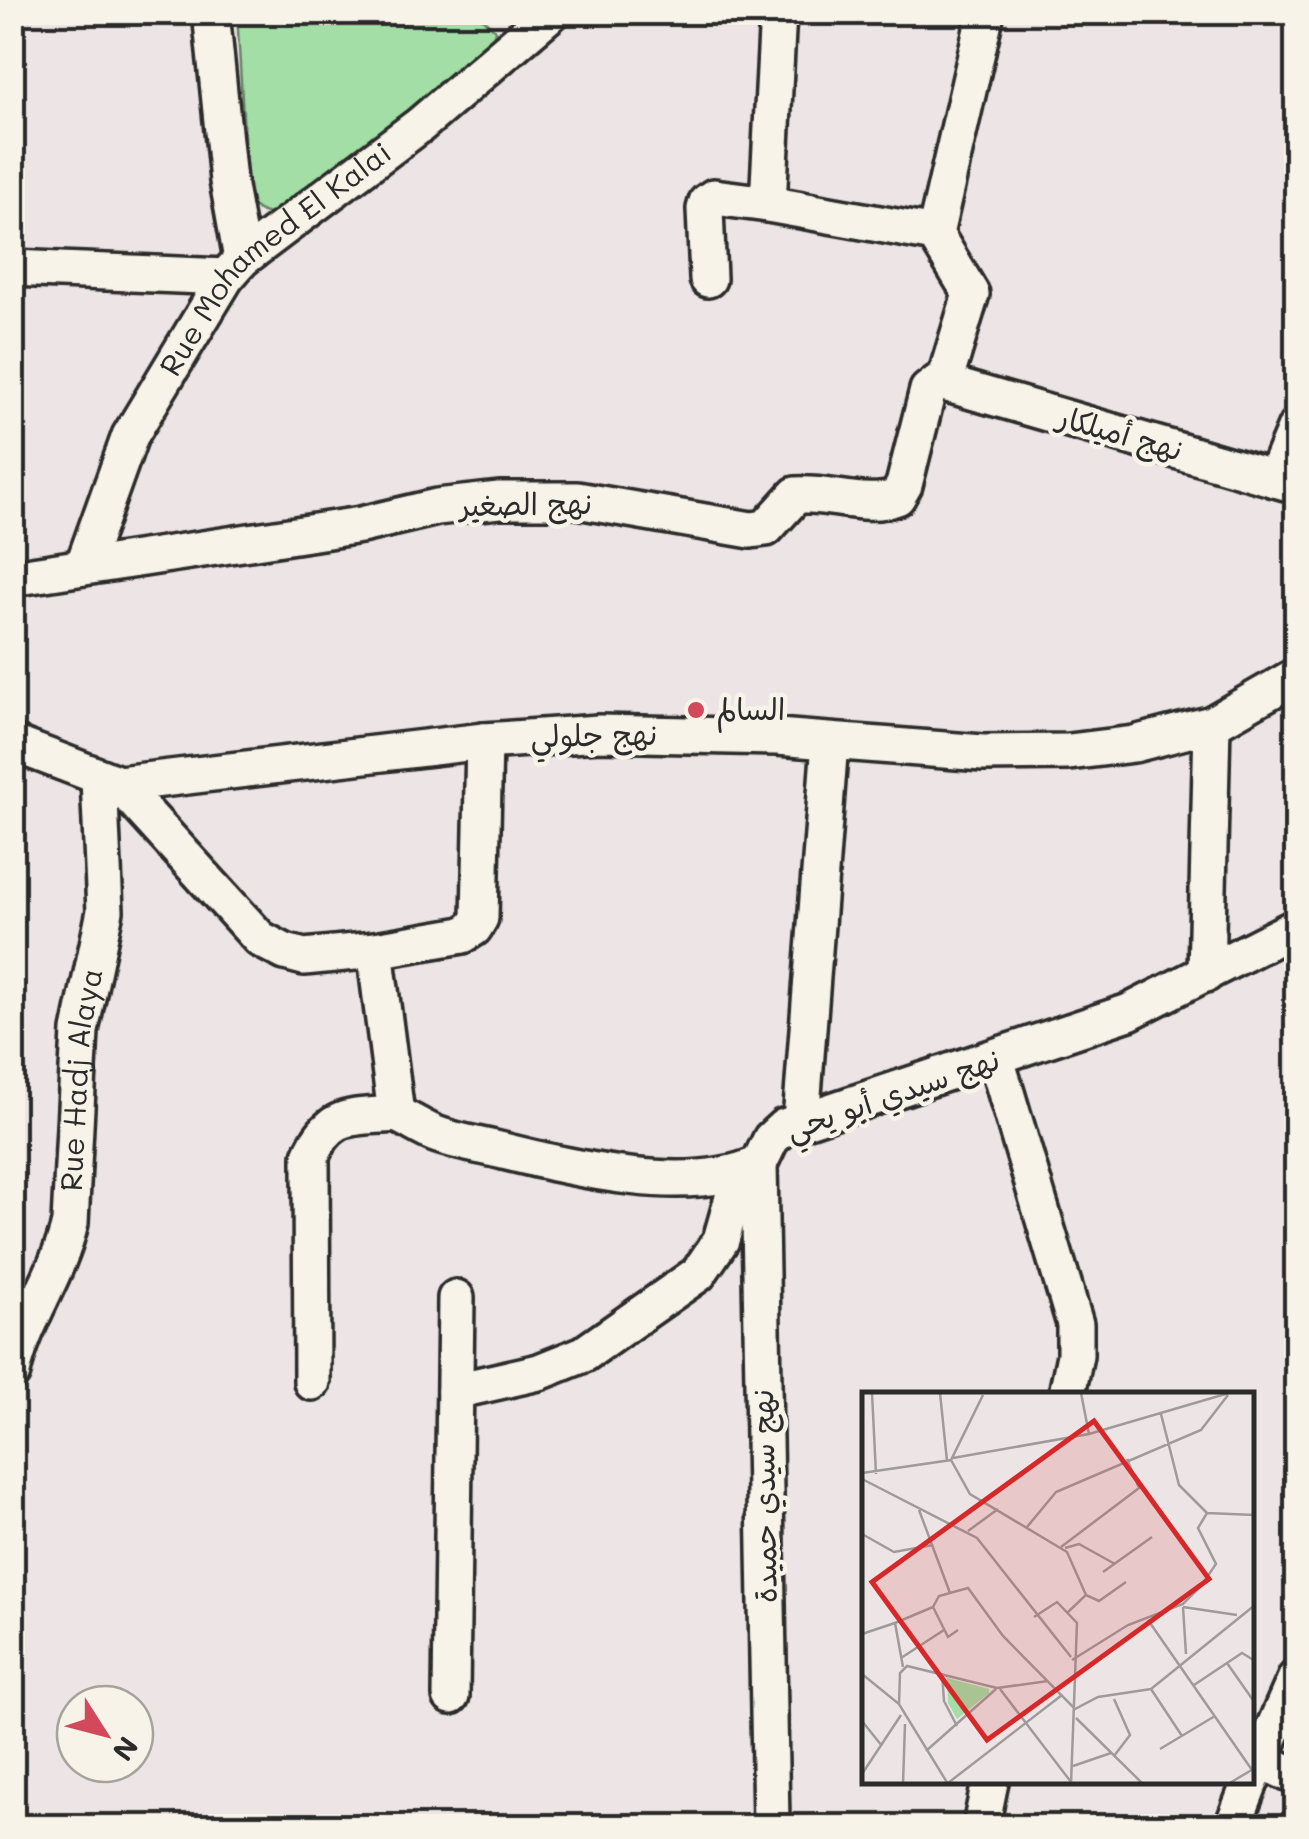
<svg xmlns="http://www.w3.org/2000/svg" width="1309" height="1839" viewBox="0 0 1309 1839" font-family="Mali,'Playpen Sans Arabic',sans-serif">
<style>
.green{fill:#a2dea5;stroke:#668468;stroke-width:2.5}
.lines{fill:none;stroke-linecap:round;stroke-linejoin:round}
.street-casing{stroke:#2b2b2b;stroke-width:42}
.street{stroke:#f7f3e8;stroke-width:35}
.poi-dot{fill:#d1495b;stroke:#f7f3e8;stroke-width:4}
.labels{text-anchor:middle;stroke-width:9;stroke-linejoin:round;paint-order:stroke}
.street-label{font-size:30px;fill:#2b2b2b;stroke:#f7f3e8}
.poi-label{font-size:30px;fill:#2b2b2b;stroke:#f7f3e8;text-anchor:start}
.inset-road{fill:none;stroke:#9f9a9b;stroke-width:2.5}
.view{fill:#d62828;fill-opacity:0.15;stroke:#d62828;stroke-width:5}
.inset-edge{fill:none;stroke:#2b2b2b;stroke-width:5}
</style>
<rect width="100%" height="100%" fill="#ede4e5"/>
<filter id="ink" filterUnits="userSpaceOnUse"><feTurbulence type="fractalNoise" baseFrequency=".01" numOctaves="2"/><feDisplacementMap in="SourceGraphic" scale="20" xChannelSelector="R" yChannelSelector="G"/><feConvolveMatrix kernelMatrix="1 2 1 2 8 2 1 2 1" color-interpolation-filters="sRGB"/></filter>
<g filter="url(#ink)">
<path class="green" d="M237,13H477L495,30L493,40L292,210C273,215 263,217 248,202Z"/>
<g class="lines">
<g class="street-casing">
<g id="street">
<path d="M211,12L228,181L242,259"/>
<path d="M768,204L778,12"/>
<path d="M12,268L226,277"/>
<path d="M708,279L705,209L707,202L714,197L768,204L935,234"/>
<path d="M944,383L971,294L935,234L986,12"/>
<path d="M944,383L1296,485"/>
<path d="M1274,479L1296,427"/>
<path id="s1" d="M83,567L130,436L226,277L242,259L420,125L552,12"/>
<path d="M12,578L361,525L437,507L499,500H577L751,530L766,528L796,495C829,492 866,509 897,497L904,485L928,390L937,383H944"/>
<path d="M12,743L119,784L484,741L599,733L777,737L983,753L1069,752L1134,744L1212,724L1296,676"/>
<path d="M119,784L260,939L285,952L304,957L375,950L463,935L474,928L480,918L484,741"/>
<path d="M375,950L396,1114C410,1120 424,1130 438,1135C457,1142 479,1145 499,1150C573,1168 687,1197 759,1164L771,1139L784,1127L1129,1012L1296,927"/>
<path d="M1206,974L1212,724"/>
<path d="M996,1059L1075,1324V1355L1067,1394"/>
<path d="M801,1121L830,742"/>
<path d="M759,1164L771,1823L773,1826"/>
<path id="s2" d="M12,1373C23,1320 58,1276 70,1223L80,1031L105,911L99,779"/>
<path d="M312,1382L311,1156C330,1111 353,1118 396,1114"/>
<path d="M455,1391L539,1372L584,1354L698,1274L721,1240L740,1173"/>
<path d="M451,1696L456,1298"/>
<path d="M1259,1759L1296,1777"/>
<path d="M1252,1778L1296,1678"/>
<path d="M981,1826L990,1782"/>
<path d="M1233,1826L1250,1782"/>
</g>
</g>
<use href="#street" class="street"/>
</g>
</g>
<circle class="poi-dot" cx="696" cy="710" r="10"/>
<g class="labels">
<g class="street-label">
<text dy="10" stroke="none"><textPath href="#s1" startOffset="372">Rue Mohamed El Kalai</textPath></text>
<text transform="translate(1120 434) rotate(16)" y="10">نهج أميلكار</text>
<text transform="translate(526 505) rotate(-1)" y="10">نهج الصغير</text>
<text transform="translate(594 736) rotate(-1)" y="10">نهج جلولي</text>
<text dy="10" stroke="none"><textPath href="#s2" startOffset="305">Rue Hadj Alaya</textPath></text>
<text transform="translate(893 1095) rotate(-19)" y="10">نهج سيدي أبو يحي</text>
<text transform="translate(765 1496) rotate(-91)" y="10">نهج سيدي حميدة</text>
</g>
<g class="poi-label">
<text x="716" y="720">السالم</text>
</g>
</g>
<g transform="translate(862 1392)">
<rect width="392" height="392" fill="#ede4e5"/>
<path d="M85,286L127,297V301L95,327L86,311Z" fill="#a2dea5"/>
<path class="inset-road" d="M10,1L14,82M78,1L85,69M219,1L227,42M299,22L317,93L345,121M91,66L227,42L367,1M89,68L108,102L205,160L224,203L206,220M0,81L89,68L121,3M0,87L115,146L209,265M57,118L88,201M345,121L393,123M165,135L194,100L339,38L366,3M106,139L136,117M0,142L32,160L71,153M199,155L277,96L265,67M203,156L217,152L253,172M241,180L290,145M224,203L237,209L264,190M71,215L86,245L96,238M321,215L375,223M321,215L324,262M172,225L195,210L215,231L209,392M286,228L390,378M33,231L71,215L77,204L106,196L141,244L213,317L236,305L289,297L393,213M0,242L33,231L41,275M39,266L82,238M210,268L266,233L321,212L339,194L354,172L336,136L345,121M365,271L393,311M80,281L82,309L95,334M0,282L37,312L86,392M332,293L380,261L393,269M138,297L209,390M289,297L320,344M252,307L268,343L252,364M37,312L38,281L45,274L135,296L186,289M214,326L281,392M0,329L20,354M298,357L353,324M64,359L134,297M211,374L249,361M0,382L39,323M86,391L200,303M41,392L43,332M366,392L393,376"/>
<path class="view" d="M232,29L347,187L125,348L10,190Z"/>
<rect width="392" height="392" class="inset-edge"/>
</g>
<rect width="1309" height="1839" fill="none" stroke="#f7f3e8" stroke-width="50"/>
<rect x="25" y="25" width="1259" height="1789" fill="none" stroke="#2b2b2b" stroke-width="4" filter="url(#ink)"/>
<g transform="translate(105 1734) rotate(126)"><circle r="48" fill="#f7f3e8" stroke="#a5a39c" stroke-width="2.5"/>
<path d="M0-8L18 38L0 25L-18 38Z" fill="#d1495b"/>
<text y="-15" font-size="28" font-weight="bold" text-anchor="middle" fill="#2b2b2b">N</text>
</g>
</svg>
